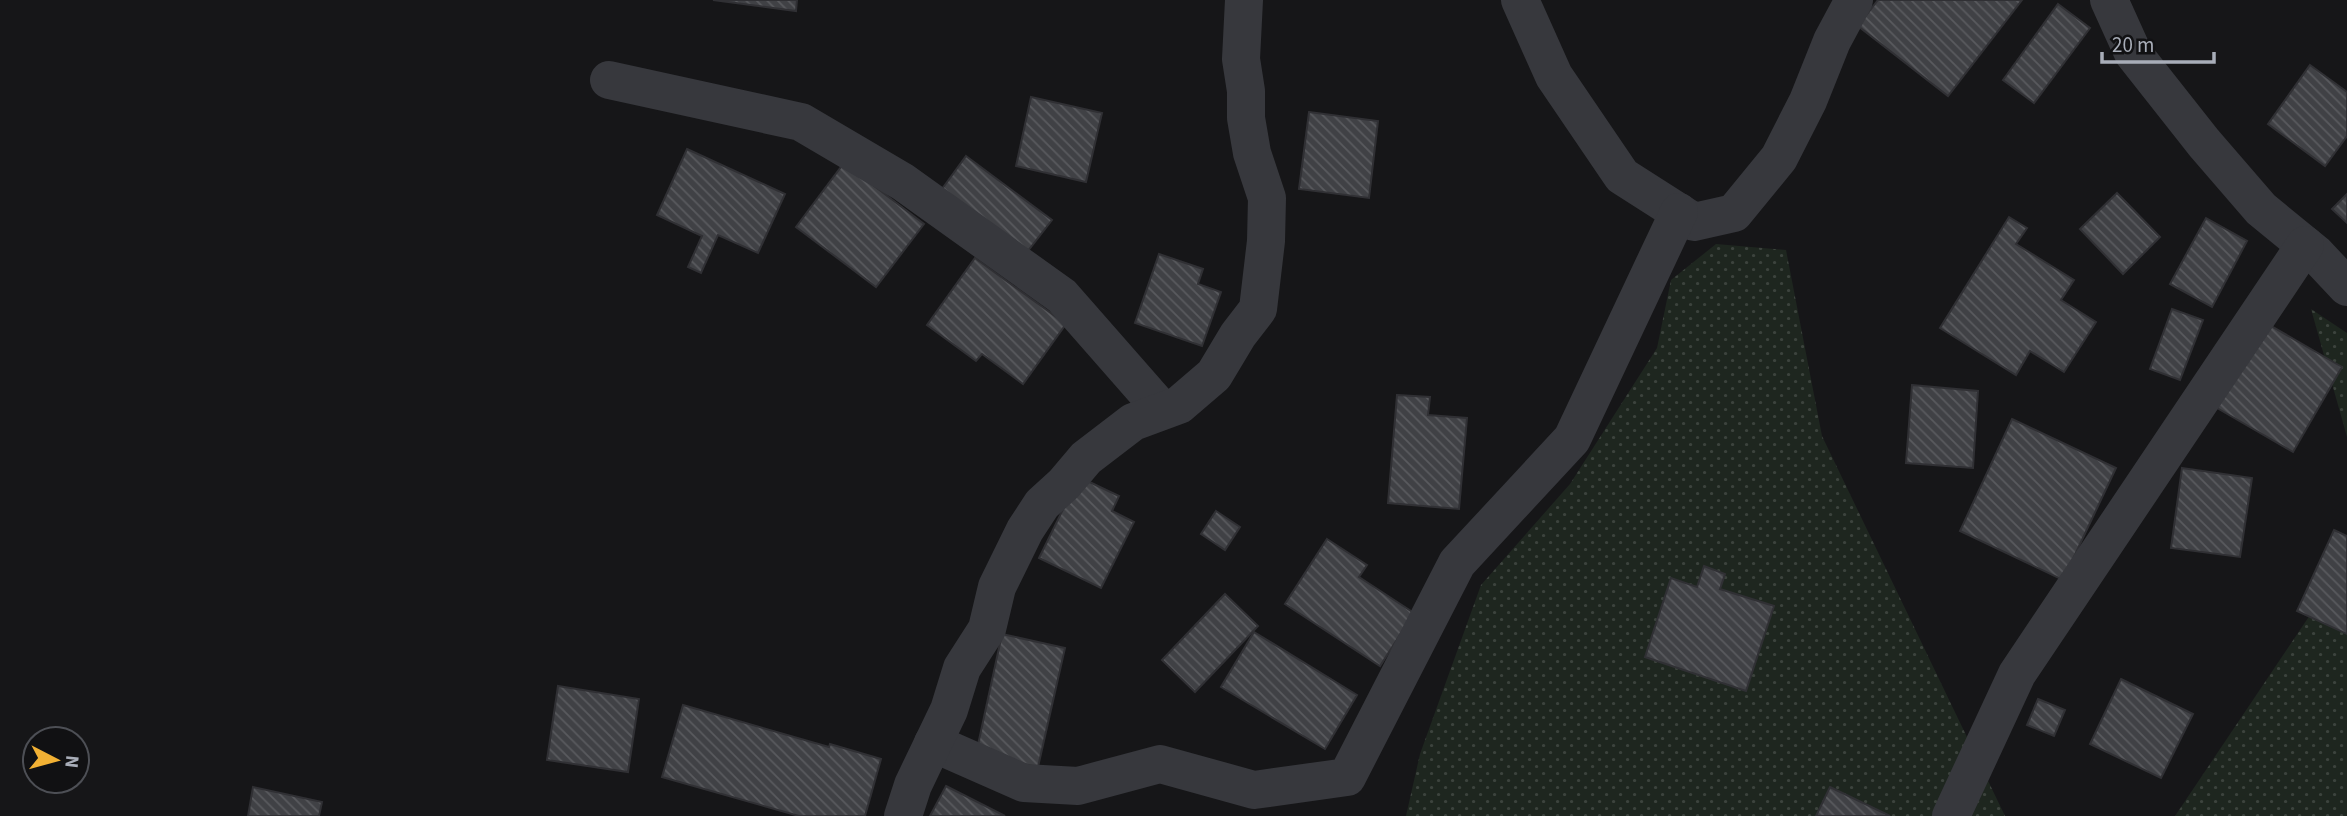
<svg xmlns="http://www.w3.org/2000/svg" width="2347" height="816" viewBox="0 0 2347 816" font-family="'Source Sans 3',sans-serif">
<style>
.park{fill:url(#park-dots)}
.building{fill:url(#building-back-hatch);stroke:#303034;stroke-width:2}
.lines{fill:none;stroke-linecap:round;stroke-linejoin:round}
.street{stroke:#37383d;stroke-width:38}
</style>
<defs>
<pattern id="park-dots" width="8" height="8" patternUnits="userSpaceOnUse" patternTransform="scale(1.75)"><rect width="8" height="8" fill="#1e261f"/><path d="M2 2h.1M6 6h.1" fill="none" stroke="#3c433d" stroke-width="1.8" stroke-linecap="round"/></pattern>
<pattern id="building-back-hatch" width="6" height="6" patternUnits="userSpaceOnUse" patternTransform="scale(1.75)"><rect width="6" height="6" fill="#404145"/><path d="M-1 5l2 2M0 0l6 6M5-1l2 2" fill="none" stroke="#595a5e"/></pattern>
</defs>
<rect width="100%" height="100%" fill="#161618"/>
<g class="park">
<path d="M1716,244L1786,250L1822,436L2005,816H1406L1420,754L1481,585L1570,484L1657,348L1671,280Z"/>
<path d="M2311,309L2347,333V437Z"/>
<path d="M2347,560V816H2175Z"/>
</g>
<g class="building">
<path d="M713,0H797L796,11Z"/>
<path d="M1878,0H2022L1948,96L1858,26Z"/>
<path d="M2058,4L2090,28L2034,103L2003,80Z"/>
<path d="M2310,65L2347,92V136L2325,166L2268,124Z"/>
<path d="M1031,97L1102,113L1086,182L1016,166Z"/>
<path d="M1309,112L1378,121L1369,198L1299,189Z"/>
<path d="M687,149L785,194L758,253L718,235L701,273L688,267L702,236L657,215Z"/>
<path d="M966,156L1052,220L1027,252L942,189Z"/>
<path d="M844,163L924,224L876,287L796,227Z"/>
<path d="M2117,193L2160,237L2123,274L2080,229Z"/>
<path d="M2347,194V223L2332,209Z"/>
<path d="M2009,217L2027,228L2016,244L2074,280L2061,300L2096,322L2064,372L2030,351L2016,375L1940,328Z"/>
<path d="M2206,218L2247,241L2212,307L2170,284Z"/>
<path d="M1159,254L1203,269L1198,284L1221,292L1202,346L1135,323Z"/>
<path d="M975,258L1066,324L1023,384L982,354L976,361L927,325Z"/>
<path d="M2172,309L2203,320L2180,380L2150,369Z"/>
<path d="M2266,323L2342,367L2293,452L2217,408Z"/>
<path d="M1912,385L1978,391L1973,468L1906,463Z"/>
<path d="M1397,395L1430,397L1428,415L1467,418L1459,509L1388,503Z"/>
<path d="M2012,419L2116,468L2063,580L1960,531Z"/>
<path d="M2182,468L2252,478L2240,557L2171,548Z"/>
<path d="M1079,477L1119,496L1112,511L1134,522L1101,588L1039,558Z"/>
<path d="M1216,511L1240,527L1225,550L1201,534Z"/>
<path d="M2334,530L2347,536V634L2297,611Z"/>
<path d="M1327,539L1367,565L1359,577L1414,613L1380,666L1285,604Z"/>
<path d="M1704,566L1725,574L1720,589L1774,606L1746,691L1645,657L1671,578L1697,587Z"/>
<path d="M1225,594L1258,626L1195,692L1162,660Z"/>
<path d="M1254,632L1357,695L1325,749L1221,687Z"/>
<path d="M1002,634L1065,648L1038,767L976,754Z"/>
<path d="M2121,679L2193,714L2161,778L2090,744Z"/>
<path d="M558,686L639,699L628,772L547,760Z"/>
<path d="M2038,699L2065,710L2054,736L2027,725Z"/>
<path d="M683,705L829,747L830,744L881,759L865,816H799L662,777Z"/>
<path d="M946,786L1005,816H930Z"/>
<path d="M253,787L322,802L319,816H248Z"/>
<path d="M1830,787L1890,816H1816Z"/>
</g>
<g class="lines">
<g class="street">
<path d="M1520,0L1554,76L1622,176L1694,222L1734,213L1779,158L1808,101L1832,41L1854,0"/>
<path d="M2109,0L2133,53L2204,143L2261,209L2316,254L2347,287"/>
<path d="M609,80L801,122L903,182L1062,296L1162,410"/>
<path d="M933,743L1024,783L1078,786L1160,764L1254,790L1347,777L1457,563L1572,439L1679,212"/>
<path d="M903,816L913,785L949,710L962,668L987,629L997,587L1025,530L1042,504L1064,484L1086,458L1133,422L1179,405L1214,375L1238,335L1258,309L1266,241L1267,198L1252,153L1246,118V91L1241,59L1244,0"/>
<path d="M1951,816L2017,674L2305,245"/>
</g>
</g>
<g transform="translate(56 760) rotate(96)"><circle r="33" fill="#111113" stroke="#4d4f55" stroke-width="2"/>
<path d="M0-5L12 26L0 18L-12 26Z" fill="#f2b134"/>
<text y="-10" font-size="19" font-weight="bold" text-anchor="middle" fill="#a8adb8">N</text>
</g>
<path d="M2102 52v10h112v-10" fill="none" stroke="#a8adb8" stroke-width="3.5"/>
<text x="2112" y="52" font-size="21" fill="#a8adb8" stroke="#111113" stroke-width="5" paint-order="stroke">20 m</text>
</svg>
